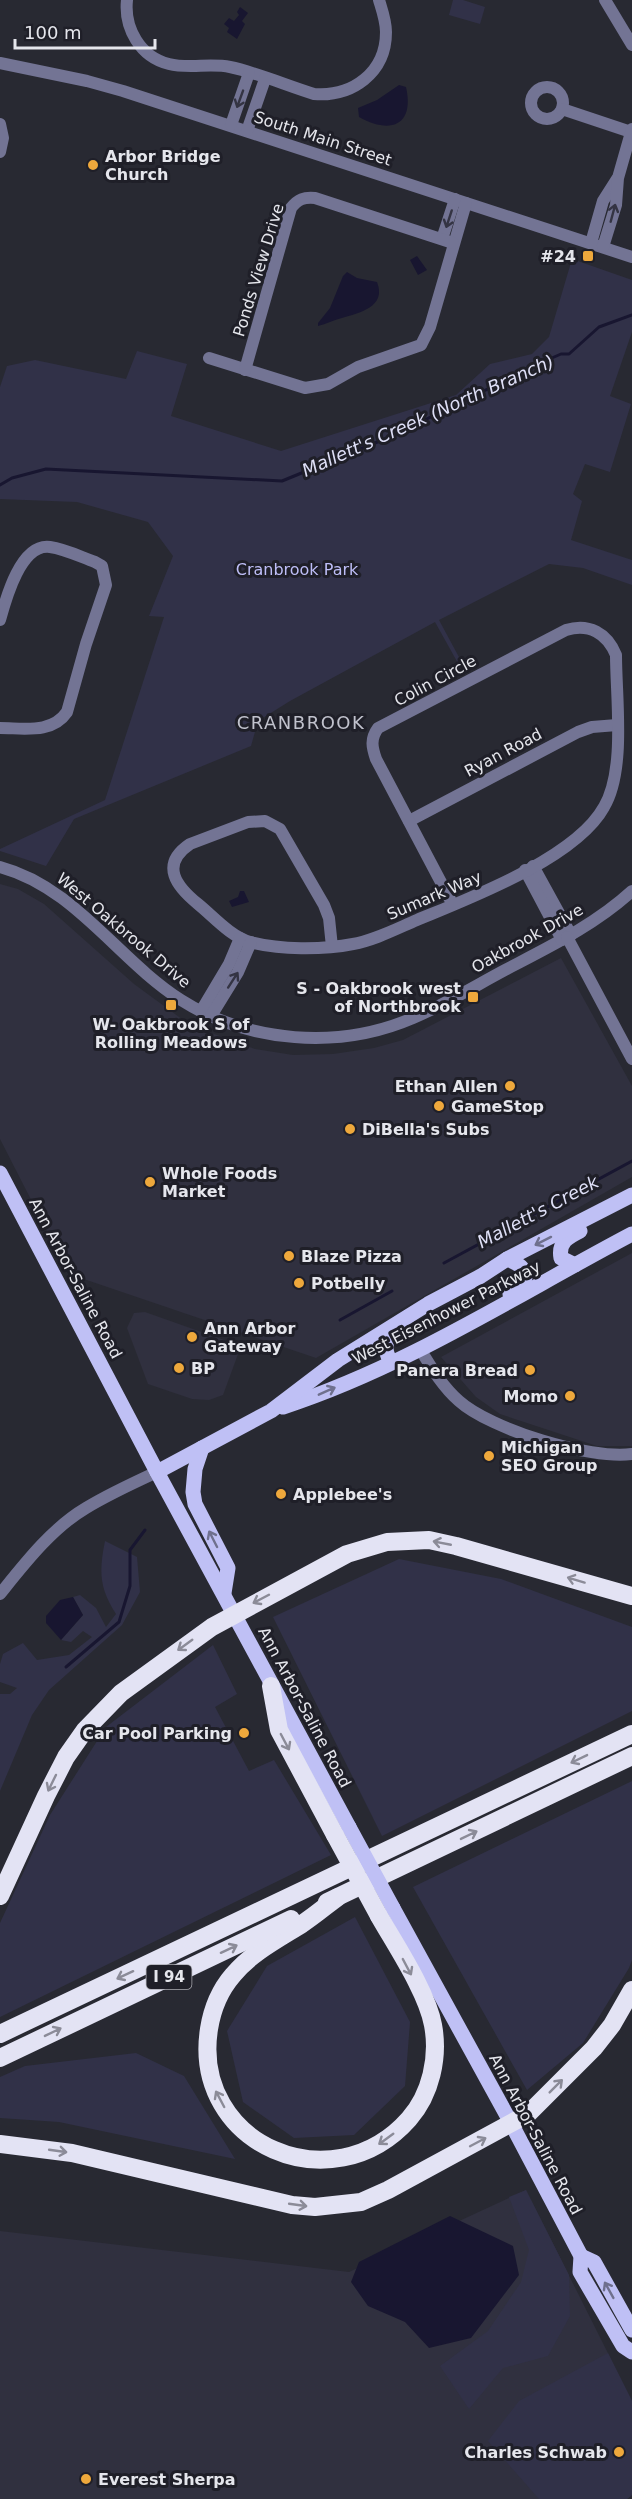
<svg xmlns="http://www.w3.org/2000/svg" width="632" height="2499" viewBox="0 0 632 2499" font-family="'DejaVu Sans',sans-serif">
<style>
.built{fill:#30303f}
.green{fill:#313148}
.water{fill:#181630}
.lines{fill:none;stroke-linecap:round;stroke-linejoin:round}
.stream{stroke:#181630;stroke-width:3}
.minor{stroke:#737494;stroke-width:12}
.major{stroke:#bfc0f5;stroke-width:15}
.highway{stroke:#e3e3f4;stroke-width:18}
.major-bridge{stroke:#bfc0f5;stroke-width:15}
.highway-bridge{stroke:#e3e3f4;stroke-width:18}
.oneway{stroke:#343443}
.oneway2{stroke:#6f708e}
.oneway3{stroke:#8b8b98}
.poi-dot{fill:#eea83c;stroke:#1f1f28;stroke-width:2}
.labels{text-anchor:middle;stroke-width:6;stroke-linejoin:round;paint-order:stroke}
.shield{fill:#1f1f28;stroke:#aaaab1;stroke-width:1.5}
.shield-label{font-size:15px;font-weight:bold;fill:#e5e6ec}
.street-label{font-size:16px;fill:#e5e6ec;stroke:#1f1f28}
.poi-label{font-size:16px;font-weight:bold;fill:#e5e6ec;stroke:#1f1f28;text-anchor:start}
.park-label{font-size:16px;fill:#bebef7;stroke:#1f1f28}
.water-label{font-size:18px;font-style:italic;fill:#dedff6;stroke:#1f1f28}
.neighbourhood-label{font-size:18px;letter-spacing:1.5px;fill:#c1c2cd;stroke:#1f1f28}
</style>
<rect width="100%" height="100%" fill="#282932"/>
<g class="built">
<path d="M0,884L18,889L44,904L134,984L190,1025L255,1049L293,1055L333,1054L374,1048L403,1040L561,958L632,1086V1177L316,1358L69,1274L0,1139Z"/>
<path d="M632,1253V1446H597L500,1414L476,1397L441,1357Z"/>
<path d="M145,1312L241,1346L223,1395L209,1400L192,1399L148,1384L127,1328L134,1313Z"/>
<path d="M526,2190L632,2401V2495L627,2499H0V2231L349,2272Z"/>
</g>
<g class="green">
<path d="M453,0H463L485,7L480,24L449,15Z"/>
<path d="M572,259L632,280V332L610,396L631,404L610,472L585,464L573,494L582,501L571,540L632,560V585L583,568L549,564L439,620L467,672L464,674L435,622L290,701L258,721L251,746L74,819L46,866L0,851V849L105,800L164,617L149,616L173,556L148,522L77,502L0,499V387L7,366L35,360L126,379L137,351L187,364L171,416L281,451L456,395L490,364L532,354L549,337Z"/>
<path d="M105,1541L137,1557L140,1592L122,1625L49,1690L32,1715L0,1791V1694H10L17,1688L0,1682V1664L3,1654L23,1643L37,1660L69,1655L92,1637L83,1631L71,1642L61,1640L83,1615L73,1597L80,1595L96,1608L106,1627L116,1614C99,1588 99,1571 105,1541Z"/>
<path d="M399,1559L501,1579L632,1627V1711L382,1836L273,1617Z"/>
<path d="M213,1645L237,1694L215,1707L249,1771L274,1760L331,1855L0,2017V1923L50,1815L106,1727Z"/>
<path d="M632,1781V1960L629,1968L583,2043L527,2090L413,1887Z"/>
<path d="M355,1917L410,2022L405,2086L354,2135L294,2138L243,2102L227,2031L267,1966Z"/>
<path d="M136,2053L184,2076L235,2159L59,2122L0,2118V2077L25,2066Z"/>
<path d="M526,2190L569,2275L570,2316L548,2356L503,2368L469,2409L440,2366L488,2331L521,2282L529,2250L509,2197Z"/>
<path d="M608,2353L632,2401V2495L627,2499H539L488,2441L519,2401Z"/>
</g>
<g class="water">
<path d="M240,7L248,13L242,21L245,24L237,39L227,32L229,28L224,24L229,18L234,21L239,15L237,12Z"/>
<path d="M399,85L406,87C415,127 389,134 359,117L358,108L377,100Z"/>
<path d="M417,256L427,270L418,275L410,260Z"/>
<path d="M347,272L357,278L377,282C387,307 359,313 342,318C334,320 326,324 318,326V323L330,308L343,276Z"/>
<path d="M240,891H244L249,902L232,907L229,901L238,897Z"/>
<path d="M73,1597L83,1615L61,1640L46,1623V1616L60,1600Z"/>
<path d="M450,2216L513,2246L519,2275L471,2338L429,2348L405,2322L368,2306L351,2282L359,2262Z"/>
</g>
<g class="lines">
<g class="stream">
<path d="M0,485L12,478L46,469L282,481L392,436L545,361L561,354H569L599,327L632,315"/>
<path d="M444,1263L632,1161"/>
<path d="M340,1320L392,1291"/>
<path d="M66,1667L119,1622L130,1586V1550L145,1530"/>
</g>
<g class="minor">
<path d="M127,0C124,28 140,57 169,64C188,69 210,63 230,67C255,72 288,86 314,94C352,97 386,73 386,32C386,21 382,10 379,0"/>
<path d="M605,0L632,45"/>
<path d="M0,63L87,81L123,91L632,257"/>
<circle cx="547" cy="103" r="16"/>
<path d="M562,109L631,132"/>
<path d="M0,124L3,138L0,152"/>
<path d="M231,125L249,73"/>
<path d="M247,131L265,79"/>
<path d="M442,239L455,199"/>
<path d="M591,243L603,201L617,179"/>
<path d="M603,247L616,205L618,178L632,129"/>
<path d="M209,358L305,388L328,384L358,367L421,345L430,327L466,203"/>
<path d="M245,370L291,208C298,199 304,197 315,198L453,243"/>
<path d="M0,620C6,598 21,543 50,547C65,549 81,557 95,562L102,566L106,585L86,644L67,712C52,734 24,728 0,728"/>
<path d="M409,821L578,732L592,727L617,725"/>
<path d="M533,866L571,935"/>
<path d="M0,867C75,887 118,960 181,1000C249,1043 339,1050 413,1018C444,1005 475,986 505,970C549,947 595,925 632,891"/>
<path d="M525,870L562,940"/>
<path d="M567,937L632,1059"/>
<path d="M332,947L329,918L324,905L280,829L265,821L248,822L190,844C159,865 177,887 198,904C214,917 230,936 250,942C279,950 323,950 353,944C375,940 396,929 417,920C470,898 576,858 604,807C626,770 616,698 616,655C607,633 589,623 566,630L378,728C370,739 372,747 376,759L453,905"/>
<path d="M201,1011L229,964L240,938"/>
<path d="M211,1016L238,972L251,942"/>
<path d="M420,1349C431,1367 442,1386 459,1401C490,1429 590,1460 632,1454"/>
<path d="M0,1594C25,1563 52,1528 86,1508C109,1494 133,1483 157,1472"/>
</g>
<g class="major">
<path d="M0,1173L157,1472L349,1827"/>
<path d="M507,1259C529,1267 532,1281 510,1294"/>
<path d="M575,1265L561,1258C558,1242 568,1237 580,1231"/>
<path d="M391,1362C382,1347 385,1338 400,1330"/>
<path d="M283,1407C406,1367 518,1294 632,1234"/>
<path d="M202,1448L195,1469L193,1492L195,1504L228,1568L224,1593"/>
<path d="M157,1472L271,1411L338,1360L428,1304L481,1276L507,1259L632,1195"/>
<path d="M393,1908L511,2123L581,2256L580,2272L623,2346L632,2352"/>
<path d="M581,2256L594,2262L632,2330"/>
</g>
<g class="highway">
<path d="M271,1686L279,1730L335,1835"/>
<path d="M0,1896L46,1796L66,1757L85,1730L121,1693L212,1627L347,1554L387,1542L429,1540L456,1546L632,1596"/>
<path d="M338,1897C326,1906 314,1916 302,1924C278,1939 251,1953 233,1975C220,1990 212,2010 209,2029C191,2145 333,2205 409,2119C431,2094 439,2057 433,2025C427,1992 396,1946 379,1916"/>
<path d="M327,1902L632,1756"/>
<path d="M0,2034L632,1734"/>
<path d="M0,2058L291,1919"/>
<path d="M0,2144L72,2153L292,2205L315,2207L361,2202L388,2190L528,2114L594,2048L612,2025L632,1990"/>
</g>
<path class="major-bridge" d="M349,1827L393,1908"/>
<path class="highway-bridge" d="M335,1835L379,1916"/>
</g>
<defs><path id="oneway-shaft" d="M-6 0H5M1.5-3L5.5 0L1.5 3" fill="none" stroke-width="1.6" stroke-linecap="round" stroke-linejoin="round" transform="scale(1.5)"/></defs>
<g class="oneway">
<use href="#oneway-shaft" transform="translate(240 99) rotate(110)"/>
<use href="#oneway-shaft" transform="translate(613 213) rotate(-75)"/>
<use href="#oneway-shaft" transform="translate(449 219) rotate(108)"/>
<use href="#oneway-shaft" transform="translate(233 980) rotate(-57)"/>
</g>
<g class="oneway2">
<use href="#oneway-shaft" transform="translate(543 1241) rotate(153)"/>
<use href="#oneway-shaft" transform="translate(327 1391) rotate(-24)"/>
<use href="#oneway-shaft" transform="translate(213 1539) rotate(-117)"/>
<use href="#oneway-shaft" transform="translate(609 2290) rotate(-119)"/>
</g>
<g class="oneway3">
<use href="#oneway-shaft" transform="translate(442 1543) rotate(-169)"/>
<use href="#oneway-shaft" transform="translate(576 1580) rotate(-163)"/>
<use href="#oneway-shaft" transform="translate(261 1599) rotate(152)"/>
<use href="#oneway-shaft" transform="translate(185 1645) rotate(144)"/>
<use href="#oneway-shaft" transform="translate(285 1742) rotate(62)"/>
<use href="#oneway-shaft" transform="translate(579 1759) rotate(154)"/>
<use href="#oneway-shaft" transform="translate(52 1783) rotate(116)"/>
<use href="#oneway-shaft" transform="translate(469 1835) rotate(-26)"/>
<use href="#oneway-shaft" transform="translate(229 1949) rotate(-25)"/>
<use href="#oneway-shaft" transform="translate(407 1967) rotate(62)"/>
<use href="#oneway-shaft" transform="translate(125 1975) rotate(155)"/>
<use href="#oneway-shaft" transform="translate(53 2032) rotate(-26)"/>
<use href="#oneway-shaft" transform="translate(556 2086) rotate(-45)"/>
<use href="#oneway-shaft" transform="translate(220 2099) rotate(-118)"/>
<use href="#oneway-shaft" transform="translate(386 2139) rotate(144)"/>
<use href="#oneway-shaft" transform="translate(478 2142) rotate(-28)"/>
<use href="#oneway-shaft" transform="translate(58 2151) rotate(8)"/>
<use href="#oneway-shaft" transform="translate(298 2205) rotate(8)"/>
</g>
<g class="poi-dot">
<circle cx="93" cy="165" r="6"/>
<rect x="582" y="250" width="12" height="12" rx="3"/>
<rect x="467" y="991" width="12" height="12" rx="3"/>
<rect x="165" y="999" width="12" height="12" rx="3"/>
<circle cx="510" cy="1086" r="6"/>
<circle cx="439" cy="1106" r="6"/>
<circle cx="350" cy="1129" r="6"/>
<circle cx="150" cy="1182" r="6"/>
<circle cx="289" cy="1256" r="6"/>
<circle cx="299" cy="1283" r="6"/>
<circle cx="192" cy="1337" r="6"/>
<circle cx="179" cy="1368" r="6"/>
<circle cx="530" cy="1370" r="6"/>
<circle cx="570" cy="1396" r="6"/>
<circle cx="489" cy="1456" r="6"/>
<circle cx="281" cy="1494" r="6"/>
<circle cx="244" cy="1733" r="6"/>
<circle cx="619" cy="2452" r="6"/>
<circle cx="86" cy="2479" r="6"/>
</g>
<g class="labels">
<rect class="shield" x="146.5" y="1965" width="45" height="24" rx="4.5"/>
<g class="shield-label">
<text x="169" y="1982">I 94</text>
</g>
<g class="street-label">
<text transform="translate(323 138) rotate(18)" y="6">South Main Street</text>
<text transform="translate(258 270) rotate(-73)" y="6">Ponds View Drive</text>
<text transform="translate(435 680) rotate(-28)" y="6">Colin Circle</text>
<text transform="translate(503 752) rotate(-28)" y="6">Ryan Road</text>
<text transform="translate(434 895) rotate(-23)" y="6">Sumark Way</text>
<text transform="translate(124 930) rotate(40)" y="6">West Oakbrook Drive</text>
<text transform="translate(527 938) rotate(-29)" y="6">Oakbrook Drive</text>
<text transform="translate(76 1278) rotate(62)" y="6">Ann Arbor-Saline Road</text>
<text transform="translate(446 1312) rotate(-27)" y="6">West Eisenhower Parkway</text>
<text transform="translate(305 1707) rotate(62)" y="6">Ann Arbor-Saline Road</text>
<text transform="translate(536 2134) rotate(62)" y="6">Ann Arbor-Saline Road</text>
</g>
<g class="poi-label">
<text x="105" y="162">Arbor Bridge<tspan x="105" dy="18">Church</tspan></text>
<text x="576" y="262" text-anchor="end">#24</text>
<text x="461" y="994" text-anchor="end">S - Oakbrook west<tspan x="461" dy="18">of Northbrook</tspan></text>
<text x="171" y="1030" text-anchor="middle">W- Oakbrook S of<tspan x="171" dy="18">Rolling Meadows</tspan></text>
<text x="498" y="1092" text-anchor="end">Ethan Allen</text>
<text x="451" y="1112">GameStop</text>
<text x="362" y="1135">DiBella's Subs</text>
<text x="162" y="1179">Whole Foods<tspan x="162" dy="18">Market</tspan></text>
<text x="301" y="1262">Blaze Pizza</text>
<text x="311" y="1289">Potbelly</text>
<text x="204" y="1334">Ann Arbor<tspan x="204" dy="18">Gateway</tspan></text>
<text x="191" y="1374">BP</text>
<text x="518" y="1376" text-anchor="end">Panera Bread</text>
<text x="558" y="1402" text-anchor="end">Momo</text>
<text x="501" y="1453">Michigan<tspan x="501" dy="18">SEO Group</tspan></text>
<text x="293" y="1500">Applebee's</text>
<text x="232" y="1739" text-anchor="end">Car Pool Parking</text>
<text x="607" y="2458" text-anchor="end">Charles Schwab</text>
<text x="98" y="2485">Everest Sherpa</text>
</g>
<g class="park-label">
<text x="297" y="575">Cranbrook Park</text>
</g>
<g class="water-label">
<text transform="translate(428 416) rotate(-24)" y="6">Mallett's Creek (North Branch)</text>
<text transform="translate(538 1212) rotate(-28)" y="6">Mallett's Creek</text>
</g>
<g class="neighbourhood-label">
<text x="301" y="729">CRANBROOK</text>
</g>
</g>
<path d="M15 39v9h140v-9" fill="none" stroke="#e5e6ec" stroke-width="3"/>
<text x="24" y="39" font-size="18" fill="#e5e6ec" stroke="#1f1f28" stroke-width="4.5" paint-order="stroke">100 m</text>
</svg>
